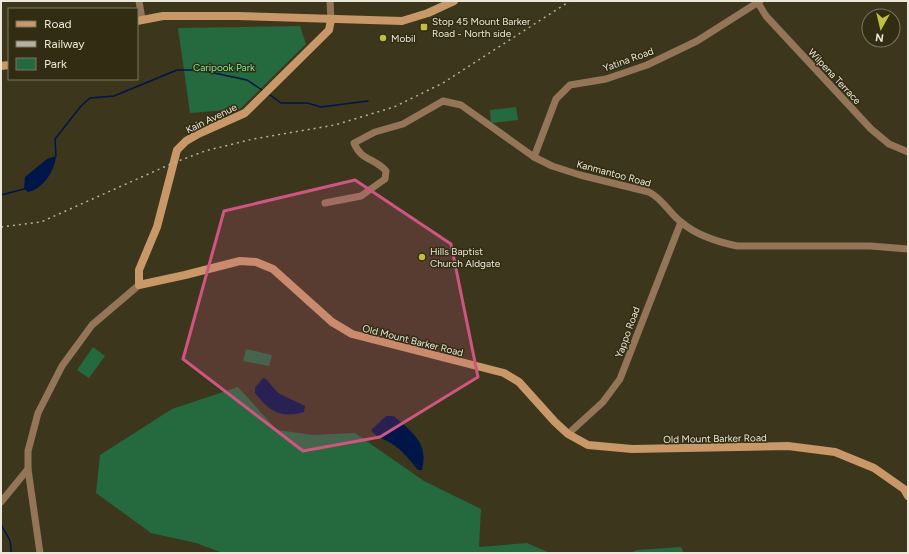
<svg xmlns="http://www.w3.org/2000/svg" width="909" height="554" viewBox="0 0 909 554" font-family="Figtree,sans-serif">
<style>
.green{fill:#25693f}
.water{fill:#001548}
.lines{fill:none;stroke-linecap:round;stroke-linejoin:round}
.stream{stroke:#001548;stroke-width:1.5}
.minor{stroke:#947558;stroke-width:7}
.secondary{stroke:#c89868;stroke-width:8}
.rail{stroke:#b6b2a0;stroke-width:1.5;stroke-dasharray:2 4;stroke-linecap:butt}
.marked{fill:#ce5681;fill-opacity:0.2;stroke:#ce5681;stroke-width:3;stroke-linejoin:round}
.poi-dot{fill:#c0be40;stroke:#322c13;stroke-width:1.5}
.labels{text-anchor:middle;stroke-width:3;stroke-linejoin:round;paint-order:stroke}
.poi-label{font-size:10px;fill:#ebe8d9;stroke:#322c13;text-anchor:start}
.street-label{font-size:10px;fill:#ebe8d9;stroke:#322c13}
.park-label{font-size:10px;fill:#74ed9e;stroke:#322c13}
</style>
<rect width="100%" height="100%" fill="#3c361d"/>
<g class="green">
<path d="M300,26L306,44L240,109L190,113L178,28Z"/>
<path d="M516,107L518,120L491,123L490,110Z"/>
<path d="M93,347L105,356L89,378L77,370Z"/>
<path d="M246,349L272,355L269,366L243,361Z"/>
<path d="M238,387L277,430L314,435L355,433L424,481L481,509L479,547L527,543L550,553H223L196,543L151,533L96,493L100,455L172,409Z"/>
<path d="M681,547L684,553H630L637,550Z"/>
</g>
<g class="water">
<path d="M56,156C55,170 43,189 28,192L24,189L25,177L47,159Z"/>
<path d="M263,378L266,379L278,393L305,406L304,412C280,419 269,411 255,393V388Z"/>
<path d="M386,416H394C412,432 429,443 422,470H418C410,460 402,450 391,443C384,439 376,437 371,430Z"/>
</g>
<g class="lines">
<g class="stream">
<path d="M270,95L281,103H307L321,107L368,101"/>
<path d="M56,156L55,139L81,106L90,98L114,96L177,70H200L247,80L262,90"/>
<path d="M1,195L24,189"/>
<path d="M1,524C6,536 12,537 11,553"/>
</g>
<g class="minor">
<path d="M139,1L142,19"/>
<path d="M330,1L331,20"/>
<path d="M758,3L766,16L871,129L889,144L908,152"/>
<path d="M534,157L556,99L570,85L606,79L647,65L697,41L760,1"/>
<path d="M325,203L361,196L385,179L386,171C375,158 361,161 354,143L375,132L403,124L443,101L461,105L534,157L552,166L580,175L649,192C664,200 668,212 681,222C696,235 718,242 737,246H870L908,249"/>
<path d="M568,434L603,402L620,379L681,222"/>
<path d="M28,469L40,553"/>
<path d="M1,502L28,469V451L38,413L62,366L92,325L139,285"/>
</g>
<g class="secondary">
<path d="M331,20L329,30L245,113L198,134L186,141L177,150L157,227L139,270V285L185,275L240,261L256,262L273,269L332,322L352,334L504,373L519,382L555,422L568,434L588,445L632,449L788,446L835,452L874,468L904,489L908,496"/>
<path d="M137,21L163,16H238L402,21L428,13L454,1"/>
<path d="M1,66L9,65"/>
</g>
<path class="rail" d="M1,227L41,222L173,163L205,151L253,139L335,125L394,107L443,83L570,1"/>
</g>
<path class="marked" d="M355,180L451,244L478,377L380,437L303,451L183,359L224,211Z"/>
<g class="poi-dot">
<rect x="420" y="23" width="8" height="8" rx="2"/>
<circle cx="383" cy="38" r="4"/>
<circle cx="422" cy="257" r="4"/>
</g>
<g class="labels">
<g class="poi-label">
<text x="432" y="25">Stop 45 Mount Barker<tspan x="432" dy="12">Road - North side</tspan></text>
<text x="391" y="42">Mobil</text>
<text x="430" y="255">Hills Baptist<tspan x="430" dy="12">Church Aldgate</tspan></text>
</g>
<g class="street-label">
<text transform="translate(628 59) rotate(-20)" y="4">Yatina Road</text>
<text transform="translate(835 76) rotate(47)" y="4">Wilpena Terrace</text>
<text transform="translate(211 118) rotate(-26)" y="4">Kain Avenue</text>
<text transform="translate(614 173) rotate(15)" y="4">Kanmantoo Road</text>
<text transform="translate(627 332) rotate(-70)" y="4">Yappo Road</text>
<text transform="translate(413 340) rotate(14)" y="4">Old Mount Barker Road</text>
<text transform="translate(715 438) rotate(-1)" y="4">Old Mount Barker Road</text>
</g>
<g class="park-label">
<text x="224" y="71">Caripook Park</text>
</g>
</g>
<rect width="909" height="554" fill="none" stroke="#ebe8d9" stroke-width="4"/>
<rect x="8" y="8" width="130" height="72" fill="#322c13" stroke="#7c7762"/>
<rect x="16" y="21" width="20" height="6" fill="#c89868" stroke="#7c7762"/>
<text x="44" y="28" font-size="12" fill="#ebe8d9">Road</text>
<rect x="16" y="41" width="20" height="6" fill="#b6b2a0" stroke="#7c7762"/>
<text x="44" y="48" font-size="12" fill="#ebe8d9">Railway</text>
<rect x="16" y="58" width="20" height="12" fill="#25693f" stroke="#7c7762"/>
<text x="44" y="68" font-size="12" fill="#ebe8d9">Park</text>
<g transform="translate(881 28) rotate(188)"><circle r="19" fill="#322c13" stroke="#7c7762"/>
<path d="M0-3L7 15L0 10L-7 15Z" fill="#c0be40"/>
<text y="-6" font-size="11" font-weight="bold" text-anchor="middle" fill="#ebe8d9">N</text>
</g>
</svg>
